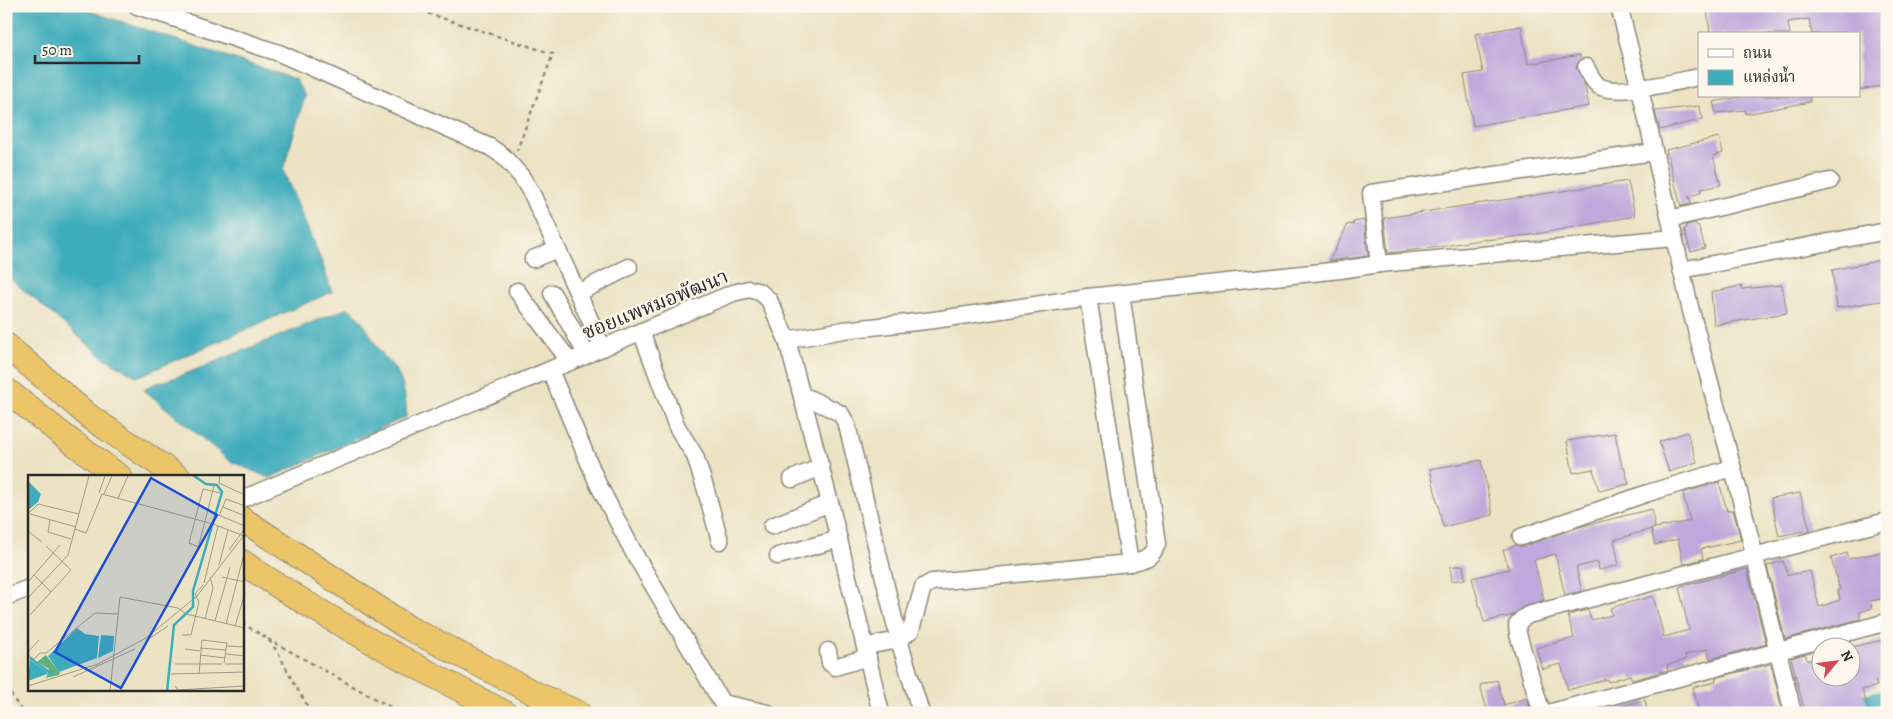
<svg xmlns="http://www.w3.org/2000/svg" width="1893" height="719" viewBox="0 0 1893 719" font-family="Alegreya,'Noto Serif Thai',serif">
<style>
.water{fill:#3dacbb;stroke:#346c73}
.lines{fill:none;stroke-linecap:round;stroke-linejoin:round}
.canal{stroke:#3dacbb;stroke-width:15}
.building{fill:#bfa8dc}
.minor-casing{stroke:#8c8778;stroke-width:19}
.highway-casing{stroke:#8c8778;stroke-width:26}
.path{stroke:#8c8778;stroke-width:2.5;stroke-dasharray:4 4;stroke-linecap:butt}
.minor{stroke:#fff;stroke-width:16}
.highway{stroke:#edc569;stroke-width:24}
.labels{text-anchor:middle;stroke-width:4.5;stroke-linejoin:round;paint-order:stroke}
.street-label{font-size:20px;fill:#2b2b2b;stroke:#fbf7ec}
.inset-river{fill:none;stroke:#3dacbb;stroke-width:2.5}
.inset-road{fill:none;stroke:#9f9987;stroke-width:1}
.view{fill:#1d4ed8;fill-opacity:0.15;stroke:#1d4ed8;stroke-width:2.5}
.inset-edge{fill:none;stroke:#2b2b2b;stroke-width:2.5}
</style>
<rect width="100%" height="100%" fill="#fbf7ec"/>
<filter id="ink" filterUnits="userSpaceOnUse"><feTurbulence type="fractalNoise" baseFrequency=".02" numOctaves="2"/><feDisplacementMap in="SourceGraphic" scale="10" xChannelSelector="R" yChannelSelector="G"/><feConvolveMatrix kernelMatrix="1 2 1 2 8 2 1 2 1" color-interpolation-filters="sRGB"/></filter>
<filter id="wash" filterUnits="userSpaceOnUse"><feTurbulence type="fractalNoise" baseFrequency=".0096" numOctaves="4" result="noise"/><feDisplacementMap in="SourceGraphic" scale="20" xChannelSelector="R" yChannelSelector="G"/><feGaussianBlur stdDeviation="1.12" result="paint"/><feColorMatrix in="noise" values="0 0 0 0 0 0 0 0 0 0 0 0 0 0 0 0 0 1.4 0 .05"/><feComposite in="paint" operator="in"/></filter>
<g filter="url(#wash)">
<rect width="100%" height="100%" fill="#ece3c4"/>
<g class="water">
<path d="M6,6H74L295,79L305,96L283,170L321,260L332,292L137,377L103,357L6,275Z"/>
<path d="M348,308C365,320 369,335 380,351C385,359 393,364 397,372C403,381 408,407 406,417L269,478L230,461L144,390L151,385L180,376Z"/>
</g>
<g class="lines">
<path class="canal" d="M1847,705L1887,696"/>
</g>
<g id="blocks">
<g class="building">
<path d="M1730,6H1887V65L1884,66L1887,85L1859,90V34H1812L1809,19L1788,22L1790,34H1710L1707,10Z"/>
<path d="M1521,26L1528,64L1580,55V59L1576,67L1585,86L1589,106L1473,126L1464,75L1483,72L1475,34Z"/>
<path d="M1746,96H1810V102L1746,114L1745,110L1716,113L1713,102Z"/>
<path d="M1699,106L1703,119L1660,130L1655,111Z"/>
<path d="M1719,137L1723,153L1713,156L1721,185L1701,189V193L1689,196L1691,204L1681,206L1666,150Z"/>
<path d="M1628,181L1635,216L1531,235L1485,240V239L1439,247L1388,253L1384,218Z"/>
<path d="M1364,220L1368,256L1329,261L1348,224L1354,225L1353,222Z"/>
<path d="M1695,223L1696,226L1698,225L1705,248L1691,252L1684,229L1687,228L1686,225Z"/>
<path d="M1887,259V300L1837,308L1832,270Z"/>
<path d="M1782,285L1787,313L1714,325L1711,292L1741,286L1742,289Z"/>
<path d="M1687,432L1697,462L1669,472L1659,442Z"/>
<path d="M1615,433L1622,467L1624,466L1629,484L1599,491L1593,469L1573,473L1567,441Z"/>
<path d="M1481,460L1493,515L1443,527L1430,469Z"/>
<path d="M1719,482L1727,511L1733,510L1741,540L1701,549L1703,559L1683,564L1678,539L1655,545L1651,529L1690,521L1683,493Z"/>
<path d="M1800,493L1810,530L1779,536L1771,498Z"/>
<path d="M1652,509L1655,528L1614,540L1619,565L1599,570L1598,562L1576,567L1582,591L1565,595L1555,554L1534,560L1544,600L1523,607L1513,615L1484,622L1472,578L1509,569L1503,550L1516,545L1524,546L1579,527Z"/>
<path d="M1887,551V598L1870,601L1872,608L1860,612V619L1785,639L1767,566L1783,561L1788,575L1810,571L1819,607L1840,600L1838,590H1840L1831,558L1847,553L1848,559Z"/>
<path d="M1463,565L1465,579L1452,581L1450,567Z"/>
<path d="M1747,569L1766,644L1710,659L1707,649L1685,655L1686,660L1667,665L1668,670L1632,680L1630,675L1608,682L1607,679L1568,690L1561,664L1542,669L1536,648L1574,638L1568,615L1588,610L1591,620L1612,615L1610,608L1653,596L1664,637L1689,630L1679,587Z"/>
<path d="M1887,639V678L1875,681L1877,686L1862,690L1870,713H1805L1791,658L1805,654L1807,660L1820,659V676H1850V656L1855,655L1852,647Z"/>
<path d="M1771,664L1783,713H1699L1693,687L1712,683L1716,681L1715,678Z"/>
<path d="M1497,680L1504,705L1527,698L1531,710L1522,713H1488L1480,685Z"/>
<path d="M1645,700L1648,713H1610V709Z"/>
</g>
</g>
</g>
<g filter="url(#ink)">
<use href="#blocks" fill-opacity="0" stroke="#8c8778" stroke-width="1"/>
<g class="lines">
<g class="minor-casing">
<g id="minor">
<path d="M137,6L279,53L490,147L503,156L521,176L532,194L603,348"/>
<path d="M1619,6L1640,89L1690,307L1739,492L1793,713"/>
<path d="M1586,67C1589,73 1593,82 1599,86C1617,97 1678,81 1699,77"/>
<path d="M1670,219L1830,181"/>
<path d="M533,259L557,249"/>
<path d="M1379,264L1371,193L1654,152"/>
<path d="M1681,270L1887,231"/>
<path d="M517,291L570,362"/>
<path d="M552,293L587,355L550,370L598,484L634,553L722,703L768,713"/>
<path d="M578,293L629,267"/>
<path d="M1088,297L1130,563"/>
<path d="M641,331L677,427L695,456L705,487L720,541"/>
<path d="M787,340L844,330L934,320L1088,297L1340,270L1379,264L1674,238"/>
<path d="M802,395L834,410L841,414L847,425L899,640L921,713"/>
<path d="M792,479L821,467"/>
<path d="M242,499L733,293L749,289L760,292L769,300L787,340L830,503L881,713"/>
<path d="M772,526L830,503"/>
<path d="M1521,537L1648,493L1732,468"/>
<path d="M778,556L839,539"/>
<path d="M6,597L29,588"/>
<path d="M866,646L899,640L911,630L923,587L932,582L1130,563C1144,559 1152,559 1157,544L1121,293"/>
<path d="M828,651L830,663L835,667L868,657"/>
<path d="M1542,713L1518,634L1517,625L1522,619L1528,615L1887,521"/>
<path d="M1548,713L1887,622"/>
</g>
</g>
<g class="highway-casing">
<g id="highway">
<path d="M6,345L90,417L178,477"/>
<path d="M6,390L64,436L120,477"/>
<path d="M242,519L407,627L536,694L578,713"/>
<path d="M242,562C326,619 415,666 505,713"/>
</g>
</g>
<g class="path">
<path d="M405,6L553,54L517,150"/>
<path d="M242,623L268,639L279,654L293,682L312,713"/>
<path d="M268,639L401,713"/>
<path d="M6,687L23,713"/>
</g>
<use href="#minor" class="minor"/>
<use href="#highway" class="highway"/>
</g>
</g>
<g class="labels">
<g class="street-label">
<text transform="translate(655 304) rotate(-22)" y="7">ซอยแพหมอพัฒนา</text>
</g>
</g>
<g transform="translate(28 475)">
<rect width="216" height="216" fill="#ece3c4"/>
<path d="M18,180L32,198L31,200L18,203L21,194L9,187Z" fill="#60b07b"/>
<path d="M0,6L13,19L10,27L0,35ZM49,153L57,159L71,161L69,183L31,197L20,181ZM73,160L86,161L85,176L70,183ZM2,185L19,197V199L0,206Z" fill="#3dacbb"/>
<path class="inset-river" d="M2,183L25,200M139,216L146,150L165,132V116L194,17L189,10L178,9L166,1"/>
<path class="inset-road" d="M192,1L191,8L217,20M71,18L77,1M76,19L84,1M90,23L100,1M195,32L217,41M0,39L10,29L51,39M2,39L48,52M188,39L217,51M191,41L198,24L217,31M22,45L20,57L43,64M47,54L58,58L74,19L185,49L216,61M0,56L14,67M171,72L161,68L175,14L192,18M201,75L217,53M169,77L186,11M191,90L200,55M6,100L23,117M194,102L217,107M0,107L32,70M176,108L190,51M0,123L40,80L61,1M2,140L43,95L18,71M177,144L185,113L182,102M187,146L202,92M198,149L217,75M207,151L217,118M154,160H163L171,127L167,119L175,110M122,163L140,151M199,171L217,172M172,173L198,175M157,174L172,176M0,177L11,165M198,179L217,181M0,180L6,184L12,178H18L67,138L90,139M172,180L197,183M147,189H194M197,189H217M143,199L217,197M171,199L174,165L199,168L196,188M45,202L107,174M0,211L70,189L118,163L169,121L217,59M147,211L150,215L217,211M82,216L92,122L150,133L158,139L217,153"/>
<path class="view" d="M123,3L189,40L93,213L27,177Z"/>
<rect width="216" height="216" class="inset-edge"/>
</g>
<rect width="1893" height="719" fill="none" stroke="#fbf7ec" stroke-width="25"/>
<rect x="1698" y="32" width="162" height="65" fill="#fbf7ec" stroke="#a8a59f"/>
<rect x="1708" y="49" width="25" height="8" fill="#ffffff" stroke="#a8a59f"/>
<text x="1743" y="58" font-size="15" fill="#2b2b2b">ถนน</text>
<rect x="1708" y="70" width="25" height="15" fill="#3dacbb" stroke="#a8a59f"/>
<text x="1743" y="82" font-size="15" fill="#2b2b2b">แหล่งน้ำ</text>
<g transform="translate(1836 662) rotate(61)"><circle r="24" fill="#fbf7ec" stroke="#a8a59f"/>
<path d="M0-4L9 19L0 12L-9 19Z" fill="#d1495b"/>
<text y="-8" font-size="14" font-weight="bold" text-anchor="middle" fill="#2b2b2b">N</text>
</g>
<path d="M35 55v8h104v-8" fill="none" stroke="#2b2b2b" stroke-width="2.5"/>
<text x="42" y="55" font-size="15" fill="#2b2b2b" stroke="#fbf7ec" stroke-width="4" paint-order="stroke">50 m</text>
</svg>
